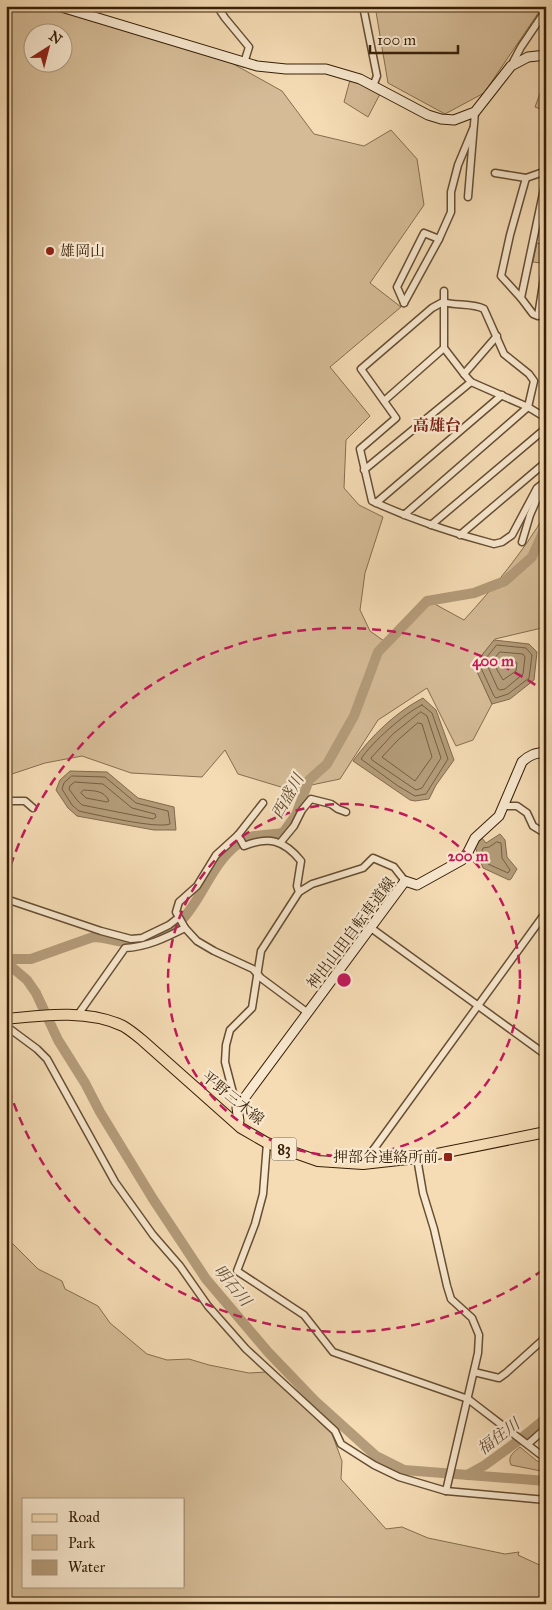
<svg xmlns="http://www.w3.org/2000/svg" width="552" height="1610" viewBox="0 0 552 1610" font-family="'IM FELL Great Primer','Noto Serif JP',serif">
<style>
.green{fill:#d5bc97;stroke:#866e4e;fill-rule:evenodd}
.water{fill:#b49c7a;stroke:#826a4c}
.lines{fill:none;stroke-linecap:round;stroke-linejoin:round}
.shore{stroke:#755e40;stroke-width:1}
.river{stroke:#b49c7a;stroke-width:10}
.street-casing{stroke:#664e32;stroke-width:9}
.secondary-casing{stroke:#361f06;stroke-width:11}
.primary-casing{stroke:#361f06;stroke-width:12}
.street{stroke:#f8e8cf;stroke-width:6}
.secondary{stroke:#f8e8cf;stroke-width:9}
.primary{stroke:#f5dcb5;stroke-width:10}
.ring{fill:none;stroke:#c2185b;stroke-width:2.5;stroke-dasharray:9 6}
.poi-dot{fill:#8f2418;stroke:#f8e8cf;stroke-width:2}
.labels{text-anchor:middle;stroke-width:4.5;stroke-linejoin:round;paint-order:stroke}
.shield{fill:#f8e8cf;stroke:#705b42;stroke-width:1}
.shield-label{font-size:14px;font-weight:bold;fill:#361f06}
.poi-label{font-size:15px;fill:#361f06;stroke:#f8e8cf;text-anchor:start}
.street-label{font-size:15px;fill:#361f06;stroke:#f8e8cf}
.neighbourhood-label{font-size:16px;font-weight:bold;fill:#7a1f14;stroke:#f8e8cf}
.water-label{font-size:16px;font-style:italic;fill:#624b2f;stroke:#f8e8cf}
.centre{fill:#c2185b;stroke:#f8e8cf;stroke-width:2.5}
.ring-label{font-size:15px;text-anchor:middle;font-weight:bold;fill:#c2185b;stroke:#f8e8cf;stroke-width:4.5;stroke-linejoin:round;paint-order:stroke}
</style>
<rect width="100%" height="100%" fill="#f5dcb5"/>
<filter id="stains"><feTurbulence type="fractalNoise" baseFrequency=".004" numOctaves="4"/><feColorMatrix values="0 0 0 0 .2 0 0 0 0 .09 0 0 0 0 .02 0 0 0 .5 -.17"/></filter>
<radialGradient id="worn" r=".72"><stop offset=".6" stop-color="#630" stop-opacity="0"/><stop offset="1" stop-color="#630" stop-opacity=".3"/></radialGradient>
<g class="green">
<path d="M6,6H48L228,61L282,91L314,134L364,146L391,130L417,159L424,205L370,283L401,307L330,367L370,416L346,440L344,488L359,505L383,517L365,573L360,610L370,631L384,641L431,602L464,620C495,586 523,552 546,513V627L495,639L474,665L492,704L473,740L456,746L427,688L378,720L340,779L302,787H281L238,774L225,750L202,777L131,773L82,756L45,763L6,776ZM32,32H62V62H32Z"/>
<path d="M375,6H543L484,93L445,114L388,83Z"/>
<path d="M546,77V111L535,107Z"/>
<path d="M350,80L363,84L380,94L368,117L344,102Z"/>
<path d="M537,243L546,245L541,263L533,262Z"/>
<path d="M6,1237L38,1269L62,1281L65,1289L98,1306L110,1323L147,1354L167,1360L189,1359L209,1365L249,1373L267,1372L332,1434L342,1461L341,1479L386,1529L402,1527L428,1538L505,1554L519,1552L518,1555L546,1568V1604H8L6,1595ZM24,1499H184V1586H24Z"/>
<path d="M520,1447L537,1461L546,1463V1472L511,1465C507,1456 514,1452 520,1447Z"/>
</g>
<g class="water">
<path d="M494,640L529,644L537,652L534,680L510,699L492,704L474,665Z"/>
<path d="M423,698L436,710L454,760L436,785L429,799L415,801L410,800L353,761C371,736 396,712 423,698Z"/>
<path d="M70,771L107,772L138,798L174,807L176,830H154L77,816L68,808L56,790L60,780Z"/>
<path d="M500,834L505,840L507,857L517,869L511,879L509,880L483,868L475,847L482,838L486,843Z"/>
</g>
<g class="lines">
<g class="shore">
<path d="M497,645L526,648L532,655L529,678L508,694L496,698L494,696L480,666Z"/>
<path d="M500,652L523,654L525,657L523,674L505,689L500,690L498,689L488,667Z"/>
<path d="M503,660L515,661L517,663L516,671L503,680L496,668Z"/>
<path d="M422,705L432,713L448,759L426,794L415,796L398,786L361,759C371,743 405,713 422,705Z"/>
<path d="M421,712L427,716L441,758L422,788L416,790L372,760L371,758L393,734Z"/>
<path d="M418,723L422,724L432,757L415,781L382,757L398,740Z"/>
<path d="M72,776L105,777L136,803L168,811L170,824C157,829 97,815 79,811L72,805L62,789L64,783Z"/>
<path d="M75,782L103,784L132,808L155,814L156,817L153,819L82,805L77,800L69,789L70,786Z"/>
<path d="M84,790C94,791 104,790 109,801L107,802L86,798L81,793Z"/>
<path d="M497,842L501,843L502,858L510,870L508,873L488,864L482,851L483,848L489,847Z"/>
</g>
<g class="river">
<path d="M6,959H31L93,937C110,937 126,946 143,942C203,928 199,867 245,839C254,834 272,835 283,833L296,815L309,780L327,764L354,716L378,652L427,601L474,593L505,581L532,557L546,526"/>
<path d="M6,965L14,969L27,980L36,993L58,1040L85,1083L100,1112L153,1199L206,1279L268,1352L315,1401L376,1456L404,1470L546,1481"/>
<path d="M467,1475L485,1465L518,1441L546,1418"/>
</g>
<g class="street-casing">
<g id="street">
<path d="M217,6L225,18L249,47L244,63"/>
<path d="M363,6L377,76L373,86"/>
<path d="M511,66L521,47L546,10"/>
<path d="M546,171L526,178L510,235L501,276L521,298L533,314L538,316L546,265"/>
<path d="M495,173L526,178"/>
<path d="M468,197L475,112"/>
<path d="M444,291V348L464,374L471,382L528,407L546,418"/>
<path d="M521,298L546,179"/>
<path d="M404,303L439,239L451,212V192L458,165L473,129"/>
<path d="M404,303L397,287L424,233L439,239"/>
<path d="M464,374L497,336"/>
<path d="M384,401L444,348"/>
<path d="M364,470L471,382"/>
<path d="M376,503L502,395"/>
<path d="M404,515L528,407L534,381L529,374L504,354L484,309C473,303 456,306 443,302L432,308L361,369L396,418L360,449L372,501C411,519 452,533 494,544L502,542L512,535L537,488L546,481"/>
<path d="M431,525L546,428"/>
<path d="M460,535L546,462"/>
<path d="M522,542L530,515L544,483"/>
<path d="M6,801H25L33,808"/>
<path d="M263,803L238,835L216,855L197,886L179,902L176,912L185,928L197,941L214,951L253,969L261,978L308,1013"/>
<path d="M504,806H517L527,813L533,826L546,834"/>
<path d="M238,835L244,846C269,836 284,840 301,861L297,886L299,892"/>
<path d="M280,843L294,826L302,810L311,799L331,804L338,809L346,812"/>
<path d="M6,899L101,931L131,939L142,938L169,925L178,918"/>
<path d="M371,928L546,1055"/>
<path d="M77,1016L125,948C147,947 165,938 185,928"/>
<path d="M6,1026L37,1049L47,1059L115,1182L153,1235L180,1266L208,1306L246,1349L335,1431L341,1444L374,1465L399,1477L446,1491L546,1500"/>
<path d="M237,1108L225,1062L226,1045L230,1030L252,1008L261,951L299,892L312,884L363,868L373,858L394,867L405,881"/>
<path d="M267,1143L263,1194L255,1224L237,1271L304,1315L333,1352L468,1399L541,1455L546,1457"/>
<path d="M417,1158L423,1193L434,1229L447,1286L451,1299L472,1318L479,1335L478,1353L446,1491"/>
<path d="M363,1164L546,912"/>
<path d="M474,1372L499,1378L506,1373L546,1337"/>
<path d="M528,1444L546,1428"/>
</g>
</g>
<g class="secondary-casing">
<g id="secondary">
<path d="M58,6L257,66L286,69H326L360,79L428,115L441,119L454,120L475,112L511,66L528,57L546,55"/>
<path d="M239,1121L237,1108L405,881L417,885L462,860L468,852L475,838L499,816L522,762C529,755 535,753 546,752"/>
</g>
</g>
<g class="primary-casing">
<path id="primary" d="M6,1019C43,1015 88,1009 123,1026C130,1030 136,1035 142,1040L241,1128L267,1143L318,1161L363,1164L417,1158L546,1132"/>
</g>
<use href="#street" class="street"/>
<use href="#secondary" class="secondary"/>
<use href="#primary" class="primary"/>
</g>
<g class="ring">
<circle cx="344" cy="980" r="176"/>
<path d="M543 1270A352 352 0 0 1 6 1080M6 880A352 352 0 0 1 543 690"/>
</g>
<g class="poi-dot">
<circle cx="50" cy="251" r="5"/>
<rect x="443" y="1152" width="10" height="10" rx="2.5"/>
</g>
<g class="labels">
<rect class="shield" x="271.5" y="1137.5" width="25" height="23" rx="4"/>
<g class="shield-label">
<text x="284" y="1154">83</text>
</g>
<g class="poi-label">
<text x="60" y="256">雄岡山</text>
<text x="438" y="1162" text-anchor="end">押部谷連絡所前</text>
</g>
<g class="street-label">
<text transform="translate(351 933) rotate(-53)" y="5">神出山田自転車道線</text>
<text transform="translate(233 1098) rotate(39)" y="5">平野三木線</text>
</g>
<g class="neighbourhood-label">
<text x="437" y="431">高雄台</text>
</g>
<g class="water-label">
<text transform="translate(287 796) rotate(-61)" y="6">西盛川</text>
<text transform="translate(233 1285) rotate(50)" y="6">明石川</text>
<text transform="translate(498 1436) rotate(-37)" y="6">福住川</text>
</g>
</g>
<circle cx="344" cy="980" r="8" class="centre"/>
<g class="ring-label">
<text x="493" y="666">400 m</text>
<text x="468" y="861">200 m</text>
</g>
<rect width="552" height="1610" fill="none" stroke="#f5dcb5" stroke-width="25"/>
<rect x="8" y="8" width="537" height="1595" fill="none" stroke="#361f06" stroke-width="2.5"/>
<rect x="12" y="12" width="527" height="1585" fill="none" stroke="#361f06"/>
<rect x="22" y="1498" width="162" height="90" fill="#f8e8cf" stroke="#aa987f"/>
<rect x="32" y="1514" width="25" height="8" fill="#f5dcb5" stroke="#aa987f"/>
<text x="68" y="1522" font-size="15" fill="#361f06">Road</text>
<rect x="32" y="1535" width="25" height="15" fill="#d5bc97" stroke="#aa987f"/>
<text x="68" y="1548" font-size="15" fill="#361f06">Park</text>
<rect x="32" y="1560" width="25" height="15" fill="#b49c7a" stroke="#aa987f"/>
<text x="68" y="1572" font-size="15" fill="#361f06">Water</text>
<g transform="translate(48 48) rotate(36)"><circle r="24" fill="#f8e8cf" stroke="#aa987f"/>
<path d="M0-4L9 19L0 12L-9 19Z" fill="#8f2418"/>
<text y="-8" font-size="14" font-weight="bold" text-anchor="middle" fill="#361f06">N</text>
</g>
<path d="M370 45v8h88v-8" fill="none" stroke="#361f06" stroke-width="2.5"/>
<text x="377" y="45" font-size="15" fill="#361f06" stroke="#f8e8cf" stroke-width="4" paint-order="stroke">100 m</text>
<rect width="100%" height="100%" filter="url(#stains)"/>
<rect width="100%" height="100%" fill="url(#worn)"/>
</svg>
